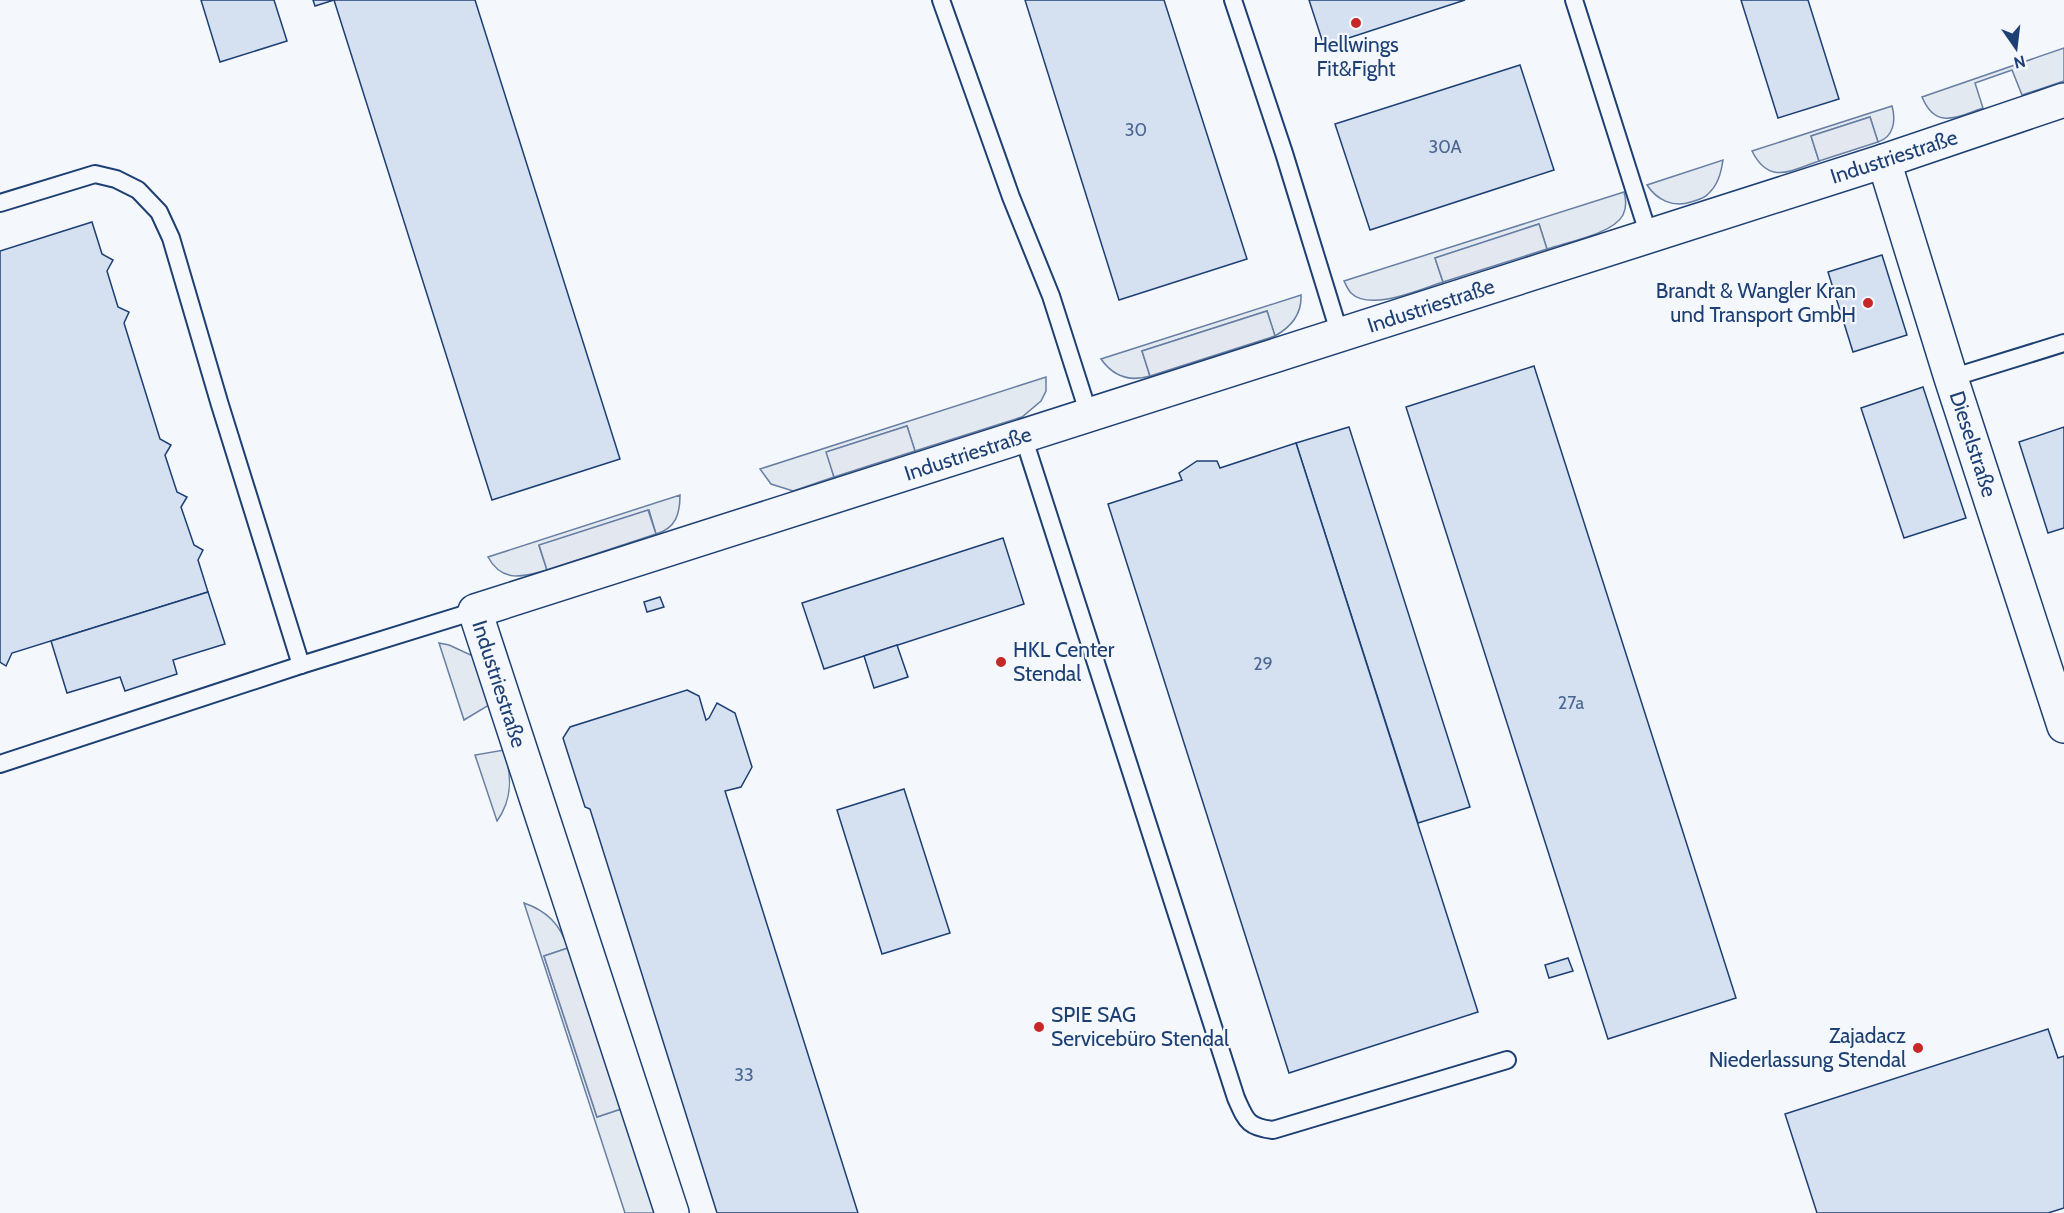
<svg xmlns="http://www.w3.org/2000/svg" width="2064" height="1213" viewBox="0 0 2064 1213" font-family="Cabin,sans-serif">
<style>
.green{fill:#e3e9f0;stroke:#687fa3;stroke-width:1.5}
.parking{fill:#e3e8f0;stroke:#687fa3;stroke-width:1.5}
.building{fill:#d5e0f0;stroke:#1d3f73;stroke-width:1.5}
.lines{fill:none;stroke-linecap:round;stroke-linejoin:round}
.service-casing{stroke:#1d3f73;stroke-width:20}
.minor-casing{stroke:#1d3f73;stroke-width:36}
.service{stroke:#f4f7fb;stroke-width:16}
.minor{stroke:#f4f7fb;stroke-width:33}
.poi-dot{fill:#c62828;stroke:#f4f7fb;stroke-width:2}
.labels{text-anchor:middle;stroke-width:4.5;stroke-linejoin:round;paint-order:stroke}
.number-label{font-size:18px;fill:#4b6792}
.poi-label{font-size:21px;fill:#1d3f73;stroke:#f4f7fb;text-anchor:end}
.street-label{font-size:21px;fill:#1d3f73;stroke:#f4f7fb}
</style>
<rect width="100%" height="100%" fill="#f4f7fb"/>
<g class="green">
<path d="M2064,48V81L2022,95L2012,70L1975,83L1983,108C1956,117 1936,130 1922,97Z"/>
<path d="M1892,106C1896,120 1894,137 1878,142L1870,117L1811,136L1819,161C1790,171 1769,185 1752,151Z"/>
<path d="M1723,160C1721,173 1718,185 1708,194C1704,199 1697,200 1691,202C1673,208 1657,200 1647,185Z"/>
<path d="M1624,192C1626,199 1627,207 1623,215C1613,234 1567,242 1547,249L1539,224L1435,258L1443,282C1421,289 1370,312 1351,293C1348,290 1346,285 1344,281Z"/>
<path d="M1301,295C1302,314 1291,327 1275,336L1267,311L1142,351L1150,376C1130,382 1113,376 1101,359Z"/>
<path d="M1046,377V391L1041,401L1022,417L915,451L907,426L827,452L834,477L793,491L771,484L760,469Z"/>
<path d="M680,495C680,514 676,528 656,534L649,510L539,546L547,570C523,577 502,583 488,557Z"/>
<path d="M439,643L449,645L473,656L489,705L464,720Z"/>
<path d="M504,750C512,775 513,799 497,821L475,755Z"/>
<path d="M524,903C547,911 560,924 568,948L544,956L597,1117L621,1109L655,1213H625Z"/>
</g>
<g class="parking">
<path d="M1870,117L1878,142L1819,161L1811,136Z"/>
<path d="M1539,224L1547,249L1443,282L1435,258Z"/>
<path d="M1267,311L1275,336L1150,376L1142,351Z"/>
<path d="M907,426L915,451L834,477L826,452Z"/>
<path d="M648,510L656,534L547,570L539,545Z"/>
<path d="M568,948L621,1109L597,1117L544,956Z"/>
</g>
<g class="building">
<path d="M201,0H274L287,41L220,62Z"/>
<path d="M313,0H475L620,459L492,500L334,0L315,6Z"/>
<path d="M1025,0H1164L1247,259L1119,300Z"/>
<path d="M1309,0H1465L1324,46Z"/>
<path d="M1741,0H1808L1839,99L1778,118Z"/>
<path d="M1520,65L1554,170L1370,230L1335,124Z"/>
<path d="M92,222L102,254L113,260L107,271L118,307L129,312L124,323L160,439L171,445L165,455L177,492L187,497L181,507L194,545L203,550L198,560L208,592L12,653L6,666L0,662V251Z"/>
<path d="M1882,255L1907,335L1853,352L1828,272Z"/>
<path d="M1534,366L1736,998L1608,1039L1406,407Z"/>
<path d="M1923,387L1966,518L1904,538L1861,408Z"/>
<path d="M1349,427L1470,807L1418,823L1296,443Z"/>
<path d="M2064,427V528L2048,533L2019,442Z"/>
<path d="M1296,443L1478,1012L1289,1073L1108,504L1182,480L1179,473L1197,461H1217L1220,468Z"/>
<path d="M1003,538L1024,604L824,669L802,603Z"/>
<path d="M208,592L225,644L173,660L177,674L125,691L120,677L67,693L51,641Z"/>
<path d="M660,597L664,607L647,612L644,602Z"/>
<path d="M897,645L908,677L874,688L864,656Z"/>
<path d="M687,690L699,696L706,720L709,718L717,703L735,713L752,767L741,787L725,791L858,1213H717L590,809L585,807L563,738L570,727Z"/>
<path d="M904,789L950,933L882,954L837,810Z"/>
<path d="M1568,958L1573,971L1549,978L1545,965Z"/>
<path d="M2048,1029L2058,1058L2064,1056V1208L2048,1213H1817L1785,1114Z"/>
</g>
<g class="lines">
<g class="service-casing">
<g id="service">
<path d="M941,0L1011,197L1051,296L1089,415"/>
<path d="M1233,0L1284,153L1340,335"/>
<path d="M1574,0L1649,236"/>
<path d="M0,203L95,174L116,179L138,190L159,212L171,238L220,405L301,665"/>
<path d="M1951,378L2064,343"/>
<path d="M1023,436L1236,1098C1246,1120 1247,1127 1273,1130L1507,1060"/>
<path d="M0,764L301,665L475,611"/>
</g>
</g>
<g class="minor-casing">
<g id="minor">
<path d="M1884,161L1951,378L2064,726"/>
<path d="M672,1213L475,611L1884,161L2064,100"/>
</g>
</g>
<use href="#service" class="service"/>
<use href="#minor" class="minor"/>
</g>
<g class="poi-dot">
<circle cx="1356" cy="23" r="6"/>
<circle cx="1868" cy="303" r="6"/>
<circle cx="1001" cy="662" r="6"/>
<circle cx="1039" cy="1027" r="6"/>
<circle cx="1918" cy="1048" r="6"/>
</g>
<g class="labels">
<g class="number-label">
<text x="1136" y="136">30</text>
<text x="1445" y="153">30A</text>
<text x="1263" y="670">29</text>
<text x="1571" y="709">27a</text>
<text x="744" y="1081">33</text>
</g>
<g class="poi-label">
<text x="1356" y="52" text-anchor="middle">Hellwings<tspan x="1356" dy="24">Fit&amp;Fight</tspan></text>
<text x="1856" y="298">Brandt &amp; Wangler Kran<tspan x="1856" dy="24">und Transport GmbH</tspan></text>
<text x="1013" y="657" text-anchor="start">HKL Center<tspan x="1013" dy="24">Stendal</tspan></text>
<text x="1051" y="1022" text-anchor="start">SPIE SAG<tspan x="1051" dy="24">Servicebüro Stendal</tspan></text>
<text x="1906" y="1043">Zajadacz<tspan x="1906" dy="24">Niederlassung Stendal</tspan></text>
</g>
<g class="street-label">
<text transform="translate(1894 157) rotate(-18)" y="7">Industriestraße</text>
<text transform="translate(1431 306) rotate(-18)" y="7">Industriestraße</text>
<text transform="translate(1973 444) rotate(72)" y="7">Dieselstraße</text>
<text transform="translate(968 454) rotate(-18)" y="7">Industriestraße</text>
<text transform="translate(499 684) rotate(72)" y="7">Industriestraße</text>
</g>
</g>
<g transform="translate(2016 48) rotate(166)" stroke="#f4f7fb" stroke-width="4.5" paint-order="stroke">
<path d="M0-4.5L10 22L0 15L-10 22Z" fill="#1d3f73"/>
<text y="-9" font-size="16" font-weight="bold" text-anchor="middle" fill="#1d3f73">N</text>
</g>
</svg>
